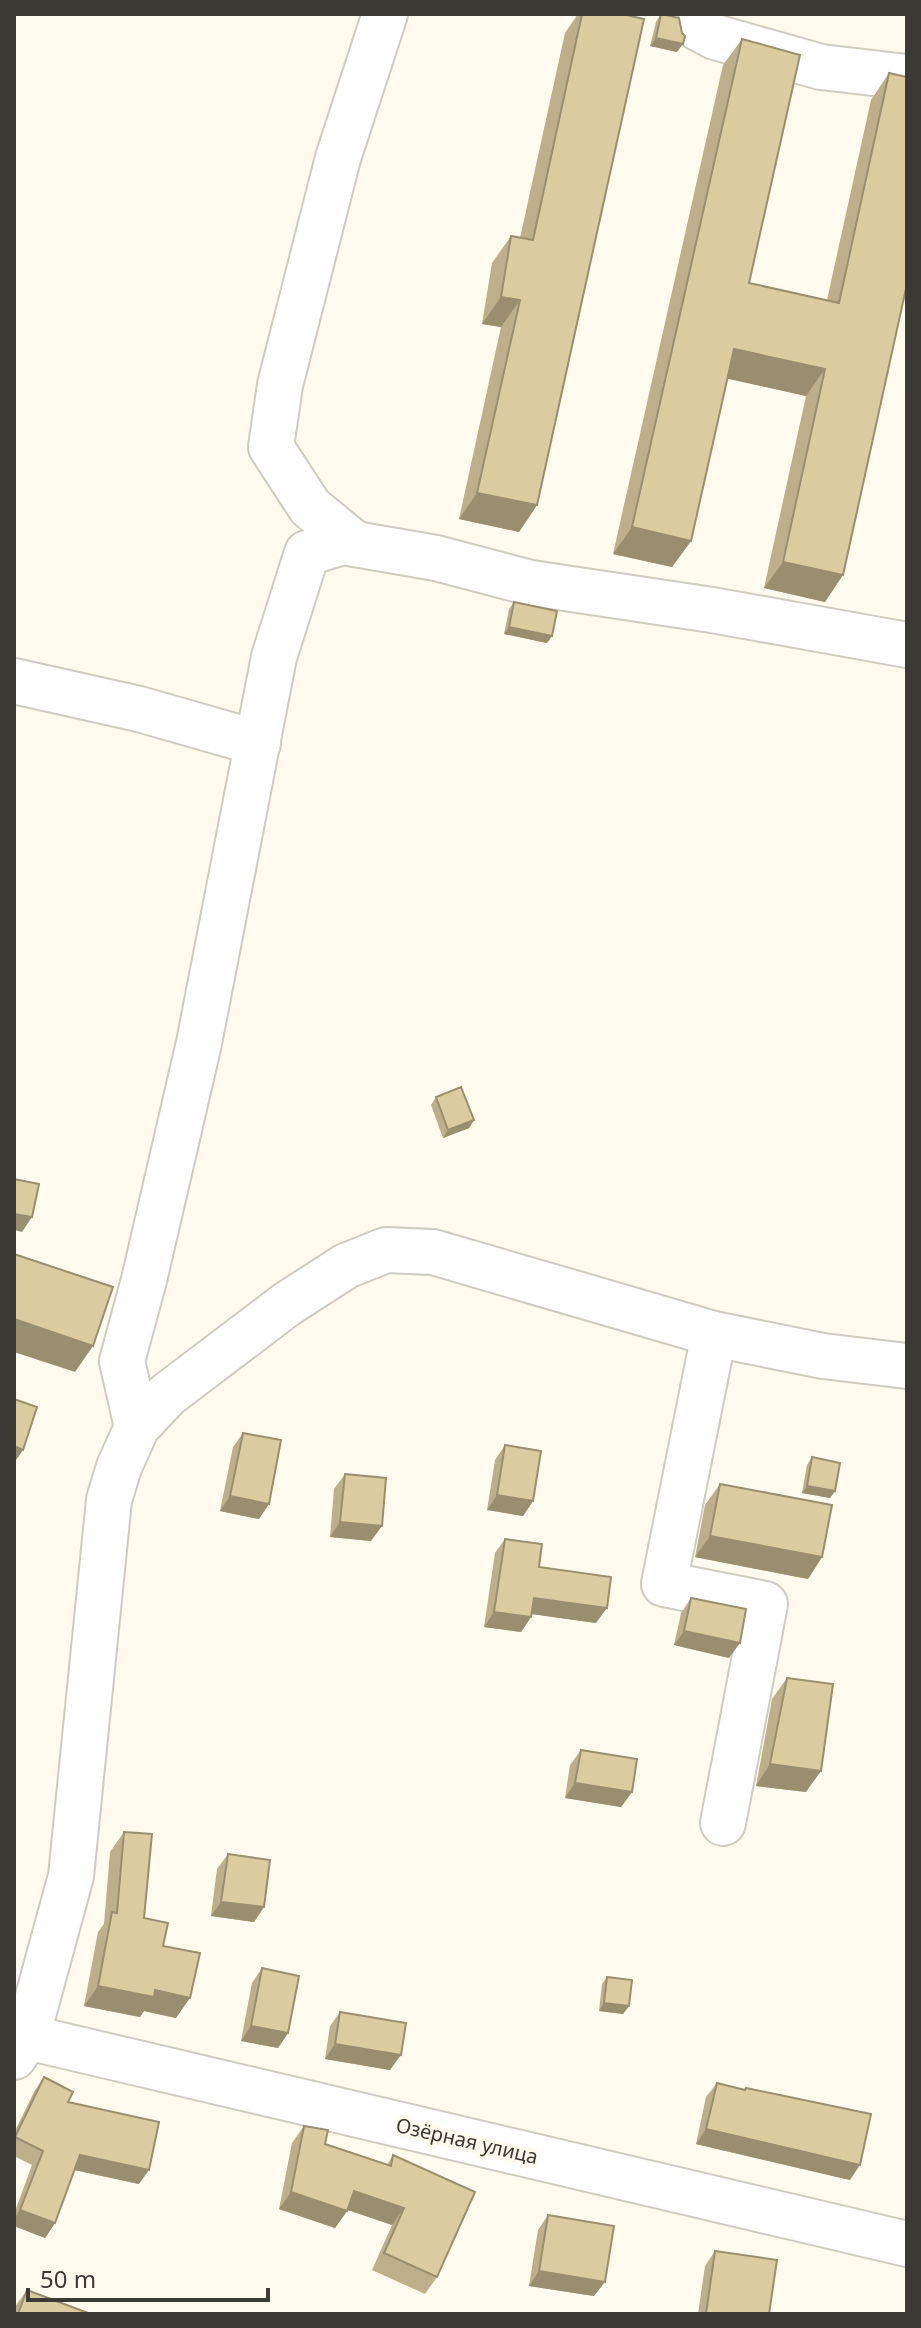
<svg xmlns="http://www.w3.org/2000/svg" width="921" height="2328" viewBox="0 0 921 2328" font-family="'Noto Sans',sans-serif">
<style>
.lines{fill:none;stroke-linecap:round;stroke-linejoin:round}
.minor-casing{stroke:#cfcbc0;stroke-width:48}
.minor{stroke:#fff;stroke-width:44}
.wall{fill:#bcaf89}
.shaded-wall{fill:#998f6f}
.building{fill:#dbcc9f;stroke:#998f6f;stroke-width:2}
.labels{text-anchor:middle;stroke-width:8;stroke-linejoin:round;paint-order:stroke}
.street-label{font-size:20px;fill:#3b3a35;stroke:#fefaee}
</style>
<rect width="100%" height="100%" fill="#fefaee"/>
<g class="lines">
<g class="minor-casing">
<g id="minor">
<path d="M698,28L715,37L821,67L907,77"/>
<path d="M355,544L310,507L271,447L280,385L338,158L385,14"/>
<path d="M14,681L139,709L258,743"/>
<path d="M714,1334L664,1584L765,1604L723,1823"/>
<path d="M137,1427L122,1361L144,1280L199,1043L274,657L307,553L343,542L436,558L531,583L712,610L907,645"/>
<path d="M27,2037L907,2244"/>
<path d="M14,2057L27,2037L71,1876L109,1500L119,1467L137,1427L167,1395L287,1304L346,1266L386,1250L433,1252L714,1334L823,1356L907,1366"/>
</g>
</g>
<use href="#minor" class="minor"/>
</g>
<g class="wall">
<path d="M578,14H622L537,505L519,532L459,519L501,327L482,324L492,263L511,236L520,238L565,33Z"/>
<path d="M661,14L677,52L650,46L656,22Z"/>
<path d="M742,39L749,283L827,300L871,100L889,73L825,602L764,588L806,396L727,378L691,541L672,567L613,554L723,65Z"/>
<path d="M514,602L552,636L547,643L504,634L509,609Z"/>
<path d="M436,1097L474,1120L469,1128L443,1138L431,1105Z"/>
<path d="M243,1433L259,1519L220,1511L233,1447Z"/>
<path d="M505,1445L533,1501L523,1516L487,1510L495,1460Z"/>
<path d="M812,1457L835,1491L830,1498L802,1493L807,1465Z"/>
<path d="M345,1474L371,1541L330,1537L334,1489Z"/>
<path d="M720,1484L822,1557L808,1579L695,1557L705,1505Z"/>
<path d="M505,1539L539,1567L596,1623L532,1614L531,1617L521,1632L484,1627L495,1553Z"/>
<path d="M691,1598L729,1658L674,1645L681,1613Z"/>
<path d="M787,1678L806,1792L756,1786L772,1699Z"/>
<path d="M581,1750L632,1792L621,1807L565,1798L570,1765Z"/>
<path d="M124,1832L144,1918L163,1946L176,2018L144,2011L140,2017L84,2006L98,1932L104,1924L110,1852Z"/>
<path d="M228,1854L264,1907L254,1922L211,1916L217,1869Z"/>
<path d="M262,1968L288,2033L278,2048L241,2041L252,1983Z"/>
<path d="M607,1977L629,2006L623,2014L599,2011L602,1984Z"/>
<path d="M340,2012L390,2070L325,2059L330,2026Z"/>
<path d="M44,2077L139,2184L74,2170L55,2223L45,2238L14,2226V2214L32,2165L14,2156V2133L34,2092Z"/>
<path d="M717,2083L744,2089L746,2088L850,2180L696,2144L706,2097Z"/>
<path d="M304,2126L325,2144L387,2165L393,2155L437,2277L425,2294L372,2270L392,2225L348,2210L335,2228L279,2209L292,2143Z"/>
<path d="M548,2215L594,2296L529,2286L538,2230Z"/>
<path d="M715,2251L769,2314H698L705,2266Z"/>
<path d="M27,2290L87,2314H14V2308Z"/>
</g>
<g class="shaded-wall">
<path d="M656,38L683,44L677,52L650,46Z"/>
<path d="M501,297L520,300L501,327L482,324Z"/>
<path d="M734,349L825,369L806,396L715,376Z"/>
<path d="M477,493L537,505L519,532L459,519Z"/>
<path d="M632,527L691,541L672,567L613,554Z"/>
<path d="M783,562L843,575L825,602L764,588Z"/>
<path d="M509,627L552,636L547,643L504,634Z"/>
<path d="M474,1120L469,1128L443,1138L448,1130Z"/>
<path d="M14,1214L32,1217L22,1232L14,1230Z"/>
<path d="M14,1319L93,1346L75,1372L14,1352Z"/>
<path d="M14,1446L23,1450L14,1463Z"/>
<path d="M807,1486L835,1491L830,1498L802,1493Z"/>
<path d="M497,1495L533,1501L523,1516L487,1510Z"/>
<path d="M230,1496L269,1504L259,1519L220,1511Z"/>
<path d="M340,1522L382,1526L371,1541L330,1537Z"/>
<path d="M710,1536L822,1557L808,1579L695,1557Z"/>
<path d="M534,1598L607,1608L596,1623L524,1613Z"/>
<path d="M494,1612L531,1617L521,1632L484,1627Z"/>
<path d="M684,1631L740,1643L729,1658L674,1645Z"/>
<path d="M770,1764L821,1771L806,1792L756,1786Z"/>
<path d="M575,1783L632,1792L621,1807L565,1798Z"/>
<path d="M221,1902L264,1907L254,1922L211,1916Z"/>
<path d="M98,1986L155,1990L190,1998L176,2018L144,2011L140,2017L84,2006Z"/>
<path d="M604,2003L629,2006L623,2014L599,2011Z"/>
<path d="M251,2026L288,2033L278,2048L241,2041Z"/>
<path d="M335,2044L401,2055L390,2070L325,2059Z"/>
<path d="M706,2129L860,2165L850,2180L696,2144Z"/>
<path d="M80,2155L149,2170L139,2184L70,2169Z"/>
<path d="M354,2191L404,2208L392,2225L342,2208Z"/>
<path d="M291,2192L347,2211L335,2228L279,2209Z"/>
<path d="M20,2210L55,2223L45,2238L14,2226V2219Z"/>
<path d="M539,2271L605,2282L594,2296L529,2286Z"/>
</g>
<g class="building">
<path d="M582,14H622L644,19L537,505L477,493L520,300L501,297L511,236L533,240Z"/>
<path d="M661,14L679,18L682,33L685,36L683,44L656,38Z"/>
<path d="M742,39L800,55L749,283L839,303L889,73L907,77V284L843,575L783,562L825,369L734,349L691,541L632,527Z"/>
<path d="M514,602L557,611L552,636L509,627Z"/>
<path d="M461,1087L474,1120L448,1130L436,1097Z"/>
<path d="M14,1179L39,1184L32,1217L14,1214Z"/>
<path d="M14,1254L113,1287L93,1346L14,1319Z"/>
<path d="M14,1399L37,1407L23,1450L14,1446Z"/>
<path d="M243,1433L281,1440L269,1504L230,1496Z"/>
<path d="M505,1445L541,1451L533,1501L497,1495Z"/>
<path d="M812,1457L840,1463L835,1491L807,1486Z"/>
<path d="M345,1474L386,1478L382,1526L340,1522Z"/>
<path d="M720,1484L832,1505L822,1557L710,1536Z"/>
<path d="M505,1539L542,1544L539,1567L611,1577L607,1608L534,1598L531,1617L494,1612Z"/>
<path d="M691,1598L746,1609L740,1643L684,1631Z"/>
<path d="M787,1678L833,1684L821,1771L770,1764Z"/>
<path d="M581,1750L637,1759L632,1792L575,1783Z"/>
<path d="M124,1832L152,1834L144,1918L168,1923L163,1946L200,1953L190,1998L155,1990L154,1997L98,1986L112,1912L117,1913Z"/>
<path d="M228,1854L270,1860L264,1907L221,1902Z"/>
<path d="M262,1968L299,1976L288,2033L251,2026Z"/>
<path d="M607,1977L632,1980L629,2006L604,2003Z"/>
<path d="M340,2012L406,2023L401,2055L335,2044Z"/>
<path d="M44,2077L73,2092L68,2102L159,2122L149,2170L80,2155L55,2223L20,2210L43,2151L15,2137Z"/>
<path d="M717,2083L745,2090L746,2088L871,2114L860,2165L706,2129Z"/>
<path d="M304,2126L328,2130L325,2144L391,2166L393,2155L475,2192L437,2277L384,2253L404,2208L354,2191L347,2211L291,2192Z"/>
<path d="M548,2215L614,2226L605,2282L539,2271Z"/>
<path d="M715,2251L777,2260L769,2314H706Z"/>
<path d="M27,2290L88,2313L87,2314H18Z"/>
</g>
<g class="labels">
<g class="street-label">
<text transform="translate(467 2141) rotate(13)" y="7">Озёрная улица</text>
</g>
</g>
<rect width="921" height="2328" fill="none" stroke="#3b3a35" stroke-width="32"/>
<path d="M28 2288v12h240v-12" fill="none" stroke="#3b3a35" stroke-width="4"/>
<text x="40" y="2288" font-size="24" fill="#3b3a35" stroke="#fefaee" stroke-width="6" paint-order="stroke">50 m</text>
</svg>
